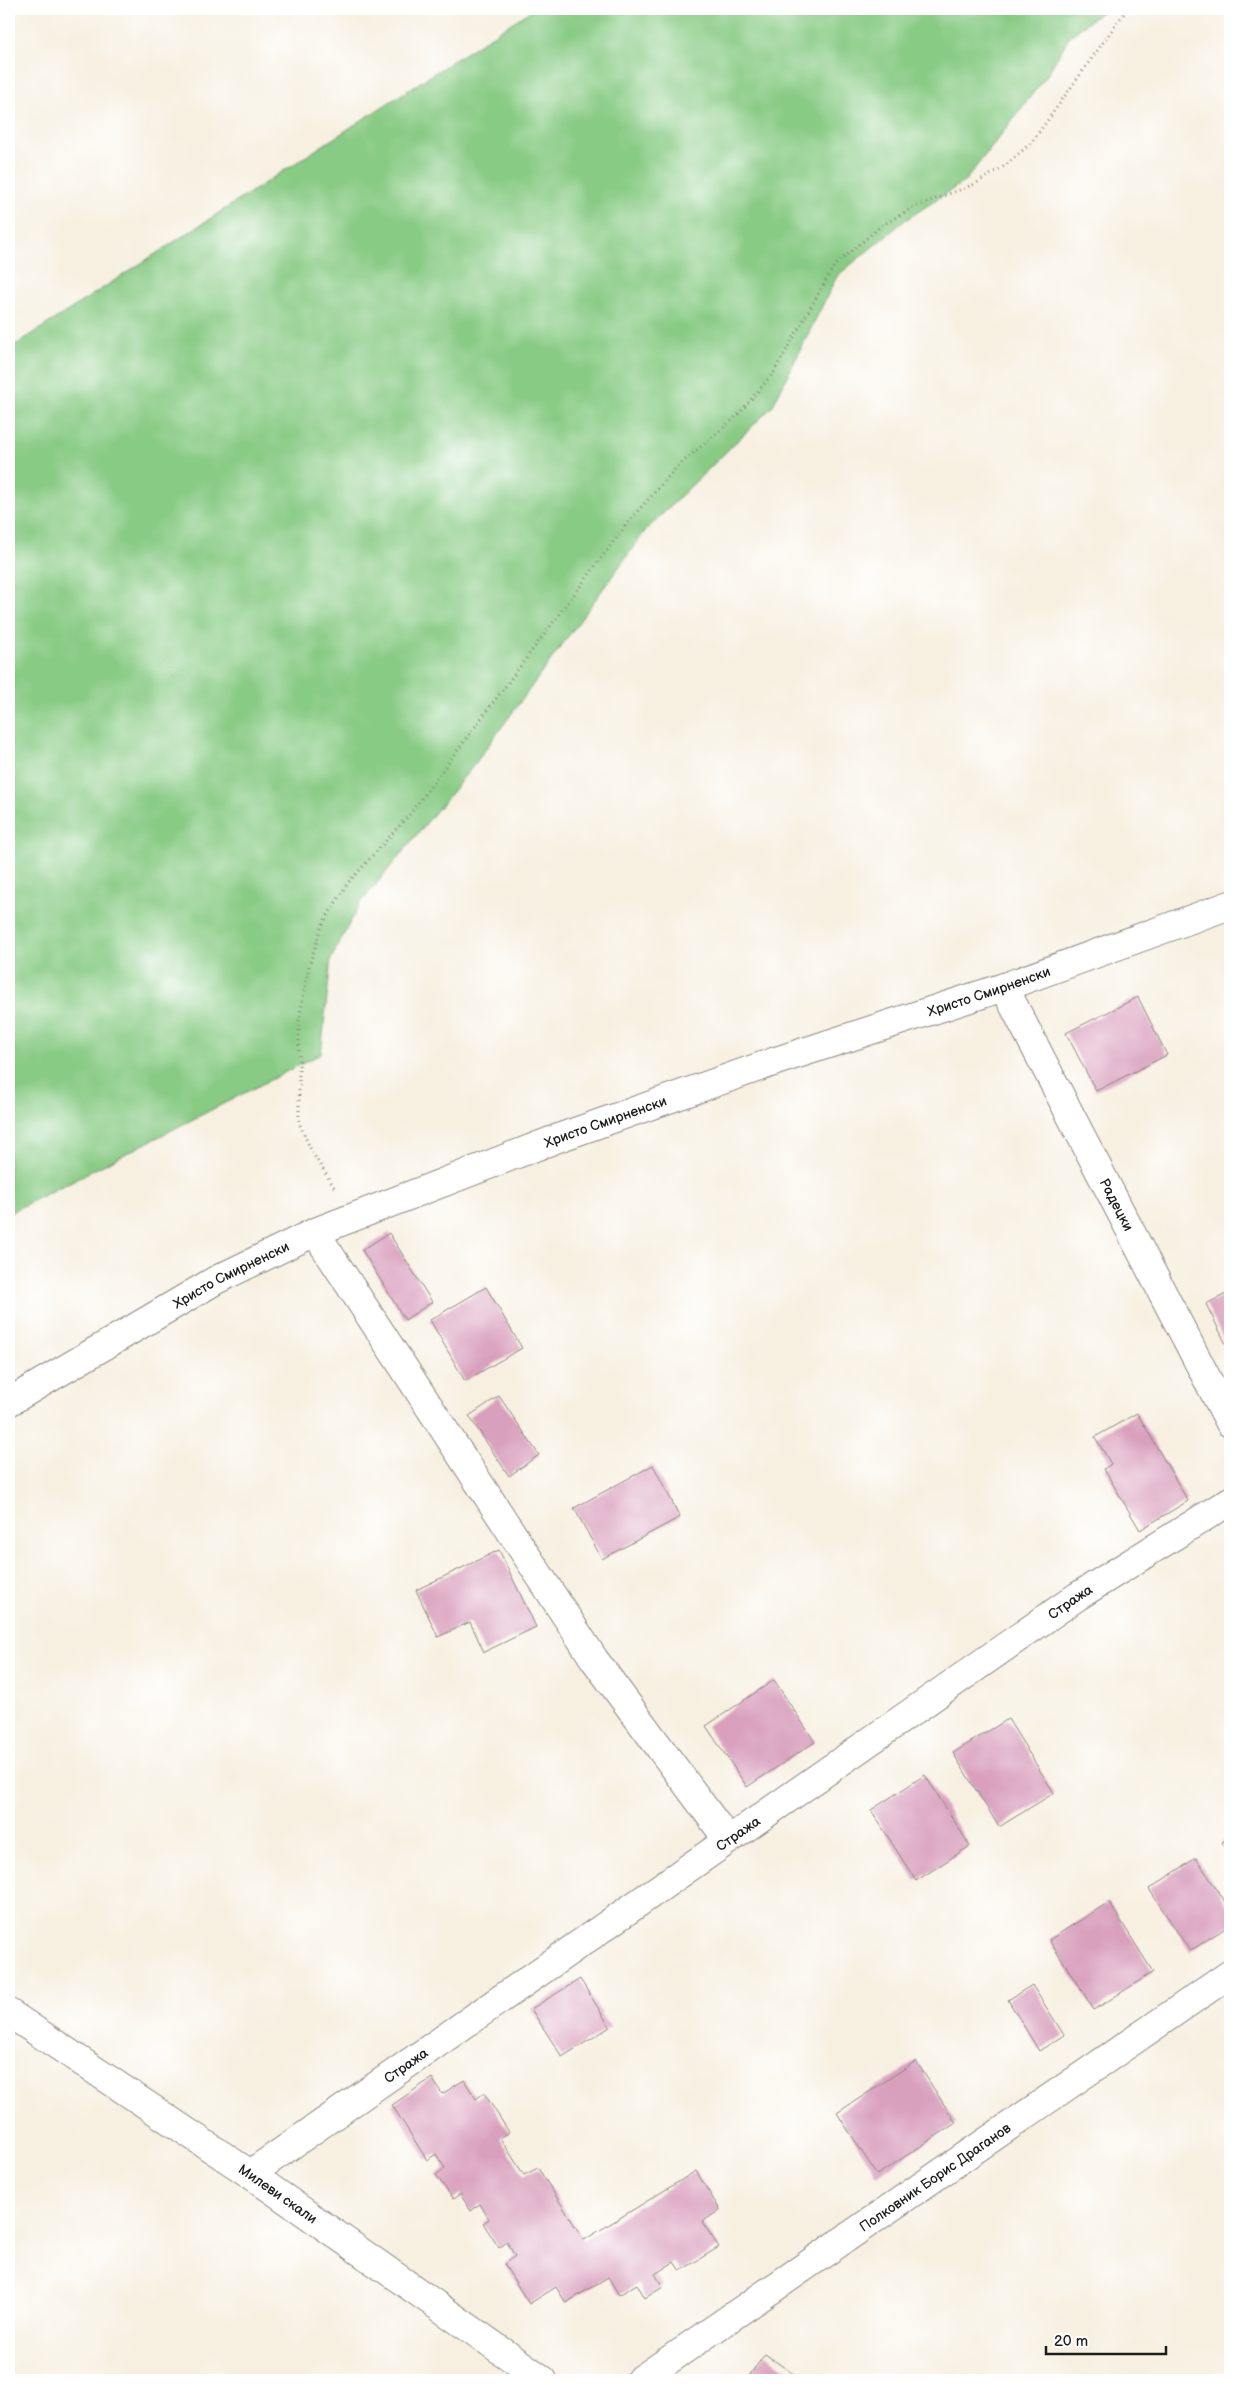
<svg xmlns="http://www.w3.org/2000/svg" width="1239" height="2389" viewBox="0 0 1239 2389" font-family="'Balsamiq Sans',sans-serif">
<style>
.green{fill:#88cb84;stroke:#527450}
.building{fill:#d9a0bd}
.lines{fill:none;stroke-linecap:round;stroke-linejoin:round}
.street-casing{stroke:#8a867e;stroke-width:30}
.secondary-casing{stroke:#8a867e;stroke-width:30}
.path{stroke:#8a867e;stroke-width:3;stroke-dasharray:1 4;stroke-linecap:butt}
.street{stroke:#fff;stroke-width:28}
.secondary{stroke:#fff;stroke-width:28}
.labels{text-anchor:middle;stroke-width:4;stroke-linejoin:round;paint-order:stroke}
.street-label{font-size:14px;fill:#1c1c1c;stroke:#fff}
</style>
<rect width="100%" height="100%" fill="#fff"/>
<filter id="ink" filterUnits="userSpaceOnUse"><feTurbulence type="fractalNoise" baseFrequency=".02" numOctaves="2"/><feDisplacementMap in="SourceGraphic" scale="10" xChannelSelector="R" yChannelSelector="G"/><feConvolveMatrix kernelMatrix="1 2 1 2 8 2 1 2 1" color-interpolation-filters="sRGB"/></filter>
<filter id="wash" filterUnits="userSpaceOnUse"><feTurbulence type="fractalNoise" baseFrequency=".0096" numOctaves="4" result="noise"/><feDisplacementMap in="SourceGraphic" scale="20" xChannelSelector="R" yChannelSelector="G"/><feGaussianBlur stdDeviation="1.12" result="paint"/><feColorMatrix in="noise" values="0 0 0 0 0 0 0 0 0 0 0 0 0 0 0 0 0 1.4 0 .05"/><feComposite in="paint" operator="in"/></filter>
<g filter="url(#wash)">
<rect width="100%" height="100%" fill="#f7f0e1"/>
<path class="green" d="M533,9H1105L1069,37L1047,75L965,181L904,221L837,276L772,407L646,530L474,765L359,905L331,959L321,1054L9,1213V349Z"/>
<g id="blocks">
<g class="building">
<path d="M1138,997L1167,1055L1096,1091L1066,1033Z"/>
<path d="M389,1233L432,1302L405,1320L362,1250Z"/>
<path d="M486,1287L522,1348L465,1381L430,1320Z"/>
<path d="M1230,1292V1352L1206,1304Z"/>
<path d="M499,1396L539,1455L509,1476L469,1416Z"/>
<path d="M1137,1413L1188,1501L1140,1530L1104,1469L1111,1464L1095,1437Z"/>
<path d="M653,1465L680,1517L602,1559L574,1508Z"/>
<path d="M499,1550L536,1627L484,1652L470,1622L438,1637L416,1590Z"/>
<path d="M774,1680L815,1742L747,1787L706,1726Z"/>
<path d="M1008,1719L1054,1793L999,1827L953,1753Z"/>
<path d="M925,1775L970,1846L916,1881L871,1810Z"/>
<path d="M1230,1837V1855L1222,1842Z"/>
<path d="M1196,1858L1230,1909V1925L1190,1951L1149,1889Z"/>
<path d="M1109,1902L1153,1972L1094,2010L1049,1940Z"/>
<path d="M580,1979L610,2027L562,2057L531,2009Z"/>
<path d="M1032,1985L1064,2035L1039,2051L1008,2000Z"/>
<path d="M916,2061L956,2123L877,2175L837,2113Z"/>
<path d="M432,2078L442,2094L464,2080L476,2099L484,2093L509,2132L500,2138L524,2175L538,2168L584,2240L696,2171L720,2210L702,2222L719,2247L680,2271L674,2262L655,2274L663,2287L645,2298L637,2284L619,2295L608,2277L566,2303L556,2287L529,2304L504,2264L515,2256L507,2242L499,2248L483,2223L489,2219L480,2204L471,2211L460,2194L453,2199L436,2175L445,2168L436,2154L427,2160L392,2105Z"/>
<path d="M765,2354L802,2380H746Z"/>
</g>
</g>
</g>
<g filter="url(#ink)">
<use href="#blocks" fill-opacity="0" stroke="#8a867e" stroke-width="1"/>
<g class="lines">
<g class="street-casing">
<g id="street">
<path id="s1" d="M1004,987L1230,1423"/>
<path d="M315,1232L594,1659L728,1840"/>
<path id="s2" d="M250,2174L1078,1596L1230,1501"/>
<path id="s3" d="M640,2380L1230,1974"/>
</g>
</g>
<g class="secondary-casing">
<g id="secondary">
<path id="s4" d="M9,1402L216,1280L315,1232L561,1137L776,1061L1004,987L1230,905"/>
<path id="s5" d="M9,2013L250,2174L543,2380"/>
</g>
</g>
<path class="path" d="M334,1187L312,1152L299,1123V1019L309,966L322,925L347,884L409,815L629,521L677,467L737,416L774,372L834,266L881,226L912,208L975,184L1006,165L1032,142L1127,9"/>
<use href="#street" class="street"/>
<use href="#secondary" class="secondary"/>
</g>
</g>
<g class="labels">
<g class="street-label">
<text dy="5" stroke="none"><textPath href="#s4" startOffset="1066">Христо Смирненски</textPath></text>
<text dy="5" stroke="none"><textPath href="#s4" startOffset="661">Христо Смирненски</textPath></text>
<text dy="5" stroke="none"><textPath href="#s1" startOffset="245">Радецки</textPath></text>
<text dy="5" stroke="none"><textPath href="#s4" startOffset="256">Христо Смирненски</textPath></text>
<text dy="5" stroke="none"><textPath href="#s2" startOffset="1000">Стража</textPath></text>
<text dy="5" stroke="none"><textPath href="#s2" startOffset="595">Стража</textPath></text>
<text dy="5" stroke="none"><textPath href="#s2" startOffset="190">Стража</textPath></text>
<text dy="5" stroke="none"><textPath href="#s3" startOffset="358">Полковник Борис Драганов</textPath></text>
<text dy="5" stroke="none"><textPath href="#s5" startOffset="324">Милеви скали</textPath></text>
</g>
</g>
<rect width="1239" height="2389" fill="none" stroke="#fff" stroke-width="30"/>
<path d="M1046 2346v8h120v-8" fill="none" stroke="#1c1c1c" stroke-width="2.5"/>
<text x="1054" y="2346" font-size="15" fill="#1c1c1c" stroke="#ffffff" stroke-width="4" paint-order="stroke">20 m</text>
</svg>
